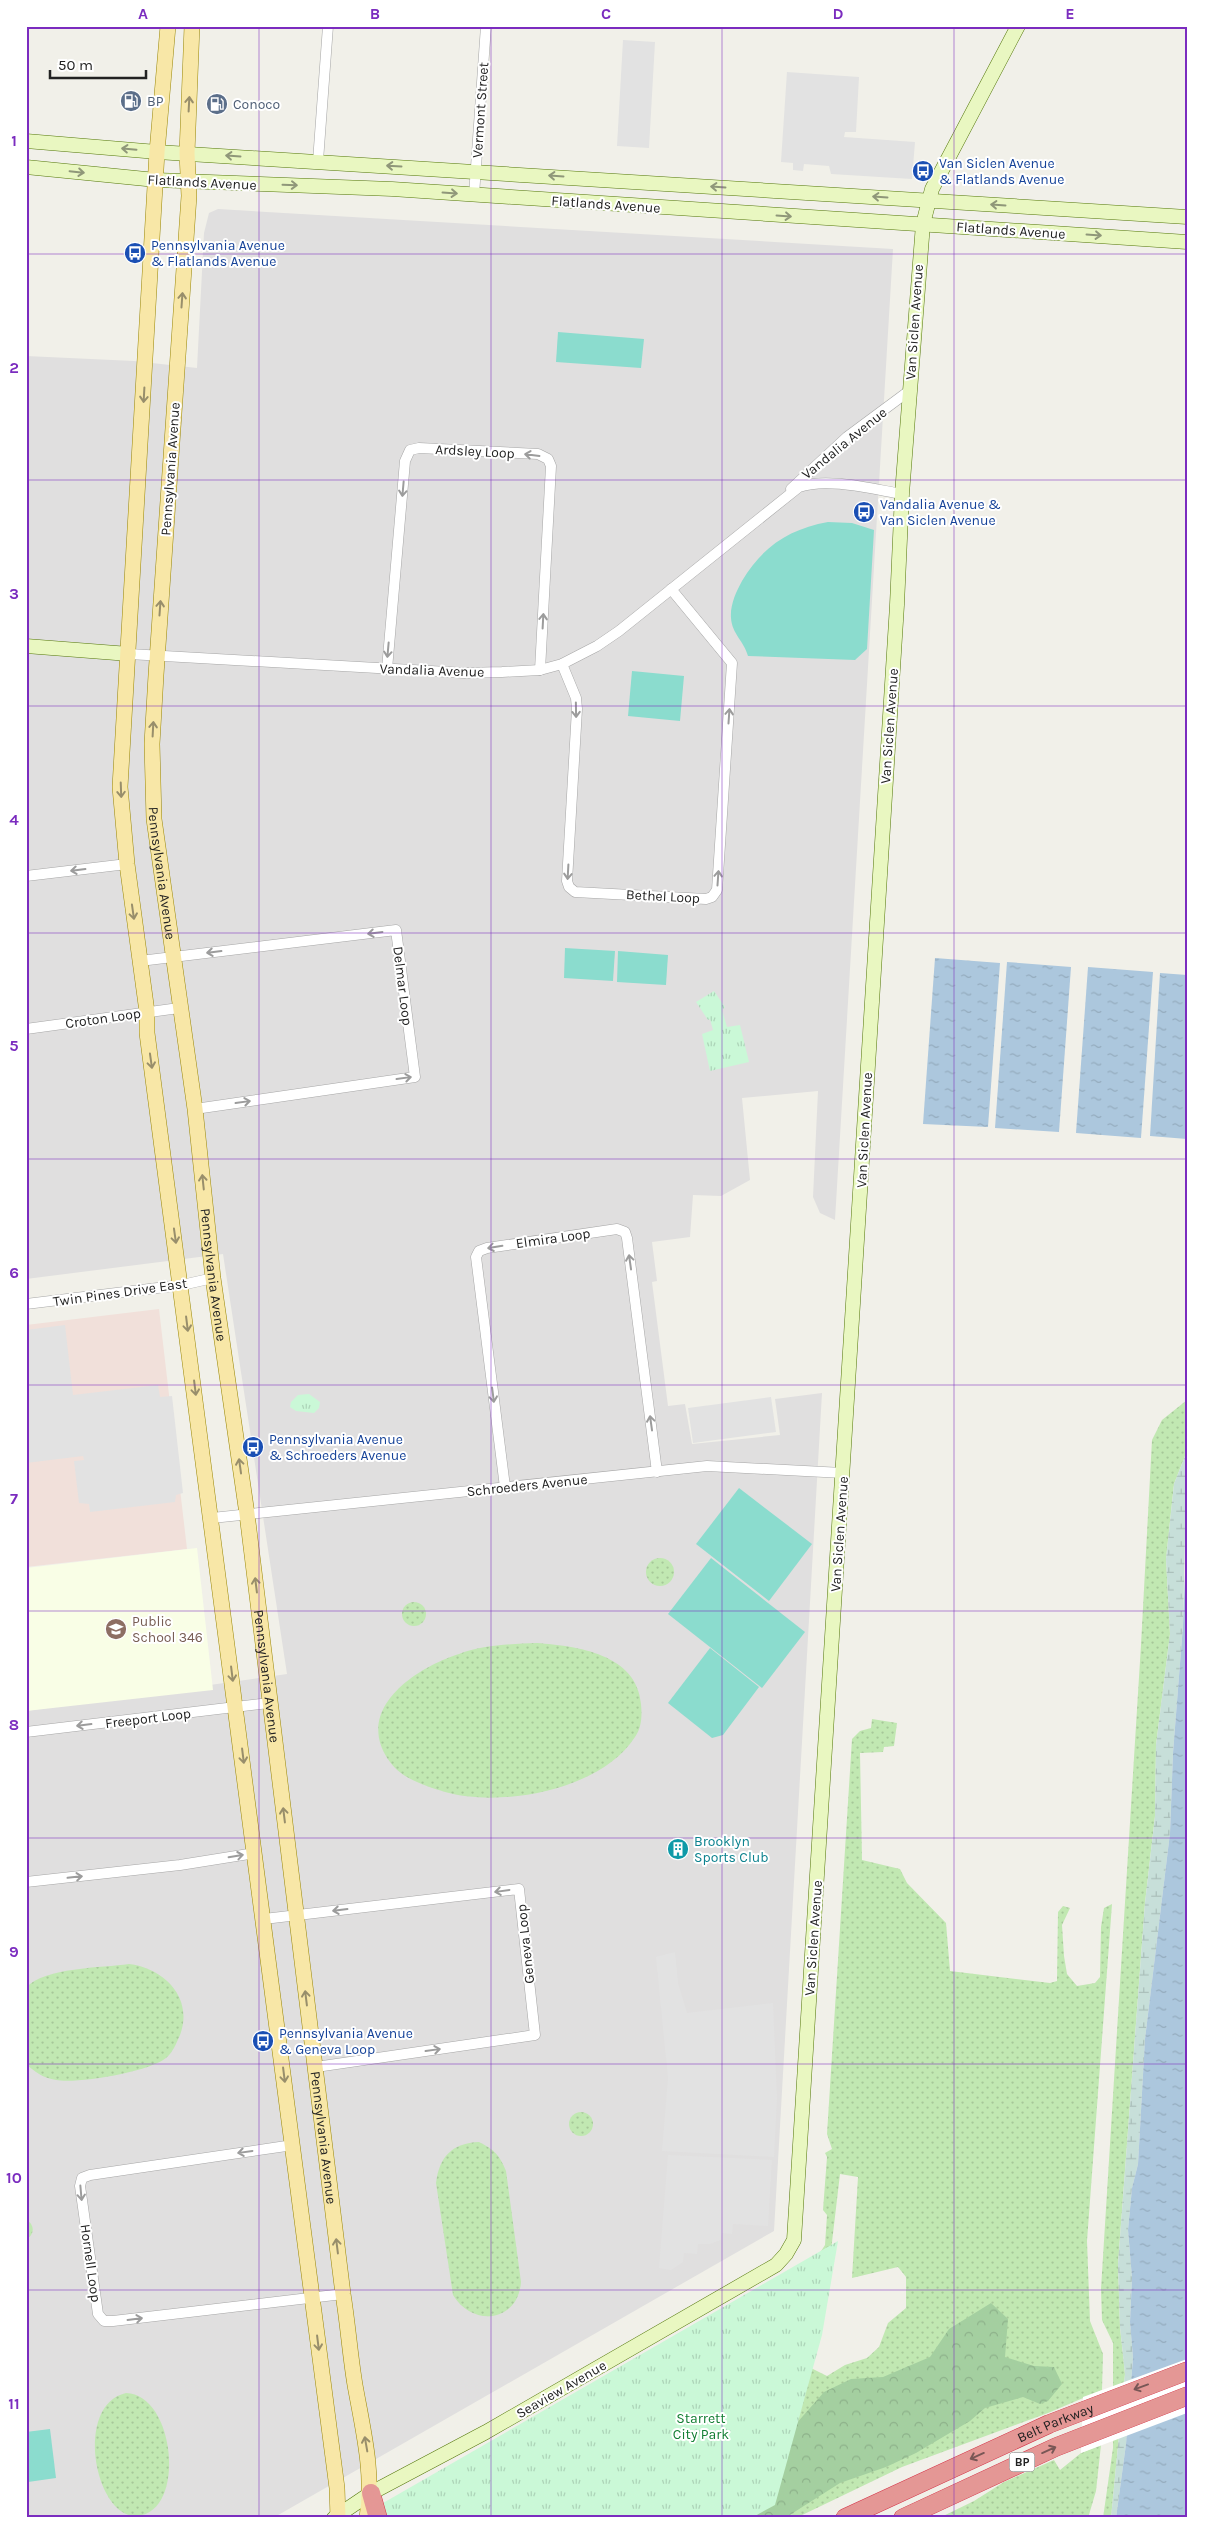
<svg xmlns="http://www.w3.org/2000/svg" width="1213" height="2544" viewBox="0 0 1213 2544" font-family="Karla,sans-serif">
<style>
.residential{fill:#e0dfdf}
.commercial{fill:#f1e0da}
.education{fill:#f9fee6}
.grass{fill:url(#grass-dots)}
.forest{fill:url(#forest-crowns)}
.wetland{fill:url(#wetland-marsh)}
.park{fill:url(#park-tufts)}
.pitch{fill:#8bdcce}
.parking{fill:#e2e2e2}
.water{fill:url(#water-ripples)}
.pier{fill:#fff}
.lines{fill:none;stroke-linecap:round;stroke-linejoin:round}
.street-casing{stroke:#a6a6a6;stroke-width:11}
.secondary-casing{stroke:#54770a;stroke-width:15}
.primary-casing{stroke:#998707;stroke-width:16}
.highway-casing{stroke:#d43146;stroke-width:19}
.street{stroke:#fff;stroke-width:10}
.secondary{stroke:#e9f7c1;stroke-width:14}
.primary{stroke:#f8e7a7;stroke-width:15}
.highway{stroke:#e49795;stroke-width:18}
.oneway{stroke:#988e6b}
.oneway2{stroke:#8f9779}
.oneway3{stroke:#9c9c9c}
.oneway4{stroke:#795756}
.grid{fill:none;stroke:#7b2cbf;stroke-width:1;stroke-opacity:0.55}
.labels{text-anchor:middle;stroke-width:4;stroke-linejoin:round;paint-order:stroke}
.shield{fill:#fff;stroke:#646464;stroke-width:1}
.shield-label{font-size:12px;font-weight:bold;fill:#222}
.service-label{font-size:14px;fill:#4e5e75;stroke:#fff;text-anchor:start}
.street-label{font-size:14px;fill:#222;stroke:#fff}
.transit-label{font-size:14px;fill:#164399;stroke:#fff;text-anchor:start}
.education-label{font-size:14px;fill:#785e54;stroke:#fff;text-anchor:start}
.culture-label{font-size:14px;fill:#0d838f;stroke:#fff;text-anchor:start}
.park-label{font-size:14px;fill:#117e32;stroke:#fff}
.neatline{fill:none;stroke:#7b2cbf;stroke-width:2}
.grid-label{font-size:16px;text-anchor:middle;font-weight:bold;fill:#7b2cbf}
</style>
<defs>
<pattern id="grass-dots" width="8" height="8" patternUnits="userSpaceOnUse" patternTransform="scale(1.25)"><rect width="8" height="8" fill="#c1e8b2"/><path d="M2 2h.1M6 6h.1" fill="none" stroke="#a6c799" stroke-width="1.8" stroke-linecap="round"/></pattern>
<pattern id="forest-crowns" width="20" height="18" patternUnits="userSpaceOnUse" patternTransform="scale(1.25)"><rect width="20" height="18" fill="#a4cfa0"/><path d="M2 6a3 3 0 1 1 6 0M12 15a3 3 0 1 1 6 0" fill="none" stroke="#8db18a"/></pattern>
<pattern id="wetland-marsh" width="20" height="14" patternUnits="userSpaceOnUse" patternTransform="scale(1.25)"><rect width="20" height="14" fill="#c7dfd9"/><path d="M1 5h8M5 5V1M11 12h8M15 12V8" fill="none" stroke="#abbfba"/></pattern>
<pattern id="park-tufts" width="24" height="20" patternUnits="userSpaceOnUse" patternTransform="scale(1.25)"><rect width="24" height="20" fill="#caf8d7"/><path d="M3 7l-1-3M5 7V3M7 7l1-3M15 17l-1-3M17 17v-4M19 17l1-3" fill="none" stroke="#add4b8"/></pattern>
<pattern id="water-ripples" width="26" height="14" patternUnits="userSpaceOnUse" patternTransform="scale(1.25)"><rect width="26" height="14" fill="#acc7dd"/><path d="M2 4q2-2 4 0t4 0M15 11q2-2 4 0t4 0" fill="none" stroke="#94abbd"/></pattern>
</defs>
<rect width="100%" height="100%" fill="#f1f0e9"/>
<path class="residential" d="M218,209L893,249L835,1220L820,1213L813,1197L818,1091L742,1098L750,1180L721,1196L693,1195L690,1237L652,1242L657,1281L652,1282L668,1406L685,1404L692,1444L780,1435L775,1399L822,1393L774,2231L273,2518H26V1711L287,1674L223,1254L26,1279V356L134,361L197,368L204,233L209,213Z"/>
<path class="commercial" d="M159,1309L187,1549L26,1567V1325Z"/>
<path class="education" d="M197,1548L213,1690L26,1711V1568Z"/>
<g class="grass">
<path d="M1187,1400V1451L1174,1484L1166,1559L1170,1634L1156,1745L1155,1816L1145,1903L1118,2264L1120,2327L1125,2374L1111,2518H1103L1113,2448V2343L1102,2320L1101,2289L1141,1645L1152,1440L1162,1420Z"/>
<circle cx="660" cy="1572" r="14"/>
<circle cx="414" cy="1614" r="12"/>
<path d="M537,1643C577,1646 637,1654 641,1704C642,1715 642,1727 635,1737C601,1790 502,1808 445,1792C426,1786 402,1779 390,1762C352,1710 415,1668 459,1654C483,1645 511,1644 537,1643Z"/>
<path d="M872,1719L897,1723L894,1746L884,1747L883,1752L860,1753L862,1860L900,1869L907,1883L946,1923L950,1971L1050,1983L1057,1981L1058,1912L1063,1906L1070,1908L1062,1925L1064,1956L1067,1974L1077,1986L1095,1983L1100,1977L1101,1927L1104,1908L1112,1904L1087,2241L1090,2321L1103,2354L1102,2390L1048,2413L902,2467L796,2518H394L809,2367L827,2376L845,2365L867,2358L879,2347L888,2323L906,2308V2277L898,2267L852,2278L858,2177L840,2174L828,2276L814,2262L825,2245L827,2215L823,2210L827,2157L825,2153L832,2149L827,2134L852,1739L860,1731L871,1728Z"/>
<path d="M129,1964C164,1968 194,1998 180,2035C176,2044 173,2052 166,2058C149,2072 77,2084 56,2080C43,2078 35,2072 26,2064V1988C44,1967 102,1968 129,1964Z"/>
<circle cx="581" cy="2124" r="12"/>
<path d="M479,2142C494,2149 500,2156 506,2171L521,2282C518,2322 473,2328 453,2295L436,2183C439,2157 452,2143 479,2142Z"/>
<path d="M26,2219C35,2225 35,2234 26,2240Z"/>
<path d="M126,2393C175,2394 187,2512 137,2516C95,2519 73,2405 126,2393Z"/>
<path d="M1101,2445L1096,2491L1088,2518H977L979,2515L973,2518H939L974,2501L1004,2482L1054,2460L1060,2470L1081,2453Z"/>
</g>
<path class="forest" d="M991,2303L1008,2319L1005,2357L1034,2366L1054,2367L1062,2384L1048,2401L1040,2404L1023,2397L985,2408L970,2421L916,2453L886,2467L840,2483L785,2518H756L766,2493L781,2441L824,2392L851,2379L883,2377L930,2357L949,2329Z"/>
<path class="wetland" d="M1187,1451L1183,1625L1173,1753L1170,1833L1145,2039L1138,2164L1132,2188L1128,2230L1132,2278L1130,2322L1133,2358L1126,2444L1116,2518H1111L1125,2374L1120,2327L1118,2264L1145,1903L1155,1816L1156,1745L1170,1634L1166,1559L1174,1484Z"/>
<g class="park">
<path d="M714,991L725,1007L722,1010L727,1027L740,1025L749,1062L710,1071L702,1034L713,1030L710,1019L708,1020L696,1002Z"/>
<path d="M309,1394L320,1402L319,1408L314,1413L296,1411L290,1407L291,1402L298,1395Z"/>
<path d="M838,2241L822,2335L775,2505L751,2518H357Z"/>
</g>
<g class="pitch">
<path d="M558,332L644,339L641,368L556,362Z"/>
<path d="M828,522L852,523L874,530L867,649L855,660L748,656C744,641 732,634 731,618C730,605 736,592 742,581C762,547 789,529 828,522Z"/>
<path d="M632,671L684,676L680,721L628,716Z"/>
<path d="M565,948L615,951L613,981L564,978Z"/>
<path d="M618,951L668,955L666,985L617,982Z"/>
<path d="M739,1488L812,1544L769,1601L696,1544Z"/>
<path d="M711,1558L805,1632L762,1688L668,1614Z"/>
<path d="M710,1648L759,1687L723,1735L712,1738L668,1703Z"/>
<path d="M50,2429L56,2478L28,2482L26,2432Z"/>
</g>
<g class="parking">
<path d="M623,40L655,42L649,148L617,146Z"/>
<path d="M787,72L859,77L856,132H845L844,137L915,142L912,179L831,174L829,166L804,164L803,171L793,170V163L781,162Z"/>
<path d="M65,1325L73,1395L158,1385L160,1397L172,1396L183,1493L176,1495L175,1502L90,1512L89,1504L79,1503L74,1461L84,1460L83,1456L26,1463V1330Z"/>
<path d="M771,1397L776,1432L693,1443L688,1408Z"/>
<path d="M675,1952L678,1983L687,2013L773,2003L777,2098L774,2157L662,2151L668,2078L656,1957Z"/>
<path d="M668,2155L772,2160L768,2226L733,2224L732,2234L722,2233L721,2240L710,2244H698L697,2254L684,2253L683,2262L671,2270L659,2268Z"/>
</g>
<g class="water">
<path d="M935,958L1000,963L988,1127L923,1124Z"/>
<path d="M1007,962L1071,967L1059,1132L995,1128Z"/>
<path d="M1088,967L1153,972L1141,1138L1076,1133Z"/>
<path d="M1160,973L1187,975V1139L1150,1136Z"/>
<path d="M1187,1523V2518H1116L1126,2444L1133,2358L1130,2322L1132,2278L1128,2230L1132,2188L1138,2164L1145,2039L1170,1833L1173,1753L1183,1625Z"/>
</g>
<path class="pier" d="M1187,2359V2413L1081,2453L1083,2397Z"/>
<g class="lines">
<g class="street-casing">
<g id="street">
<path d="M318,161L328,26"/>
<path d="M474,195L486,26"/>
<path d="M791,489L847,437L909,391"/>
<path d="M129,654L465,673L502,672L540,670L562,664L597,646L619,631L799,487C827,477 872,489 902,494"/>
<path d="M562,664L576,698L577,709L567,881L569,887L575,892L706,899L712,897L717,890L732,663L671,589"/>
<path d="M387,669L405,461L410,450L419,448L538,454L548,459L551,466L540,670"/>
<path d="M26,876L127,864"/>
<path d="M140,961L396,930L415,1077L195,1109"/>
<path d="M26,1029L179,1008"/>
<path d="M26,1304L182,1285L213,1278"/>
<path d="M505,1487L476,1257L479,1251L487,1248L617,1229L625,1232L627,1238L657,1472"/>
<path d="M212,1518L707,1466L843,1473"/>
<path d="M26,1732L269,1703"/>
<path d="M26,1882L180,1865L255,1853"/>
<path d="M264,1919L519,1889L535,2035L316,2067"/>
<path d="M293,2145L90,2175L82,2178L80,2186L98,2314L104,2321H113L343,2294"/>
</g>
</g>
<g class="secondary-casing">
<g id="secondary">
<path d="M26,141L157,152L1187,217"/>
<path d="M26,167L156,180L392,189L1187,242"/>
<path d="M26,646L129,654"/>
<path d="M334,2518L371,2493L486,2432L776,2265L786,2254L794,2240L897,605L902,494L923,224L932,189L1018,26"/>
</g>
</g>
<g class="primary-casing">
<g id="primary">
<path d="M168,26L157,152L120,787L127,864L147,1012V1033L337,2488L338,2518"/>
<path id="s1" d="M192,26L187,153L189,196L156,675L152,744L154,819L195,1109L213,1278L247,1514L343,2294C348,2325 350,2355 355,2385C363,2430 374,2473 367,2518"/>
</g>
</g>
<g class="highway-casing">
<g id="highway">
<path d="M371,2493L378,2518"/>
<path id="s2" d="M845,2518L1049,2424L1187,2371"/>
<path d="M903,2518L1056,2447L1187,2396"/>
</g>
</g>
<use href="#street" class="street"/>
<use href="#secondary" class="secondary"/>
<use href="#primary" class="primary"/>
<use href="#highway" class="highway"/>
</g>
<defs><path id="oneway-shaft" d="M-6 0H5M1.5-3L5.5 0L1.5 3" fill="none" stroke-width="1.6" stroke-linecap="round" stroke-linejoin="round" transform="scale(1.25)"/></defs>
<g class="oneway">
<use href="#oneway-shaft" transform="translate(189 104) rotate(-87)"/>
<use href="#oneway-shaft" transform="translate(182 300) rotate(-86)"/>
<use href="#oneway-shaft" transform="translate(144 395) rotate(93)"/>
<use href="#oneway-shaft" transform="translate(160 608) rotate(-86)"/>
<use href="#oneway-shaft" transform="translate(153 729) rotate(-87)"/>
<use href="#oneway-shaft" transform="translate(121 790) rotate(88)"/>
<use href="#oneway-shaft" transform="translate(133 912) rotate(82)"/>
<use href="#oneway-shaft" transform="translate(151 1061) rotate(82)"/>
<use href="#oneway-shaft" transform="translate(203 1182) rotate(-96)"/>
<use href="#oneway-shaft" transform="translate(175 1236) rotate(82)"/>
<use href="#oneway-shaft" transform="translate(187 1324) rotate(83)"/>
<use href="#oneway-shaft" transform="translate(195 1388) rotate(83)"/>
<use href="#oneway-shaft" transform="translate(240 1466) rotate(-98)"/>
<use href="#oneway-shaft" transform="translate(256 1585) rotate(-97)"/>
<use href="#oneway-shaft" transform="translate(232 1674) rotate(83)"/>
<use href="#oneway-shaft" transform="translate(243 1756) rotate(83)"/>
<use href="#oneway-shaft" transform="translate(284 1815) rotate(-97)"/>
<use href="#oneway-shaft" transform="translate(306 1998) rotate(-97)"/>
<use href="#oneway-shaft" transform="translate(284 2075) rotate(83)"/>
<use href="#oneway-shaft" transform="translate(337 2246) rotate(-97)"/>
<use href="#oneway-shaft" transform="translate(318 2343) rotate(83)"/>
<use href="#oneway-shaft" transform="translate(366 2444) rotate(-100)"/>
</g>
<g class="oneway2">
<use href="#oneway-shaft" transform="translate(129 149) rotate(-175)"/>
<use href="#oneway-shaft" transform="translate(233 156) rotate(-176)"/>
<use href="#oneway-shaft" transform="translate(394 166) rotate(-177)"/>
<use href="#oneway-shaft" transform="translate(77 172) rotate(6)"/>
<use href="#oneway-shaft" transform="translate(556 176) rotate(-176)"/>
<use href="#oneway-shaft" transform="translate(290 185) rotate(2)"/>
<use href="#oneway-shaft" transform="translate(718 187) rotate(-176)"/>
<use href="#oneway-shaft" transform="translate(450 193) rotate(4)"/>
<use href="#oneway-shaft" transform="translate(880 197) rotate(-176)"/>
<use href="#oneway-shaft" transform="translate(998 205) rotate(-176)"/>
<use href="#oneway-shaft" transform="translate(784 216) rotate(4)"/>
<use href="#oneway-shaft" transform="translate(1094 235) rotate(4)"/>
</g>
<g class="oneway3">
<use href="#oneway-shaft" transform="translate(532 455) rotate(-173)"/>
<use href="#oneway-shaft" transform="translate(403 489) rotate(95)"/>
<use href="#oneway-shaft" transform="translate(543 621) rotate(-87)"/>
<use href="#oneway-shaft" transform="translate(388 650) rotate(95)"/>
<use href="#oneway-shaft" transform="translate(576 710) rotate(89)"/>
<use href="#oneway-shaft" transform="translate(729 716) rotate(-86)"/>
<use href="#oneway-shaft" transform="translate(78 870) rotate(173)"/>
<use href="#oneway-shaft" transform="translate(568 872) rotate(93)"/>
<use href="#oneway-shaft" transform="translate(718 878) rotate(-86)"/>
<use href="#oneway-shaft" transform="translate(375 933) rotate(173)"/>
<use href="#oneway-shaft" transform="translate(214 952) rotate(173)"/>
<use href="#oneway-shaft" transform="translate(404 1078) rotate(-8)"/>
<use href="#oneway-shaft" transform="translate(243 1102) rotate(-8)"/>
<use href="#oneway-shaft" transform="translate(495 1247) rotate(171)"/>
<use href="#oneway-shaft" transform="translate(630 1262) rotate(-98)"/>
<use href="#oneway-shaft" transform="translate(493 1395) rotate(83)"/>
<use href="#oneway-shaft" transform="translate(651 1423) rotate(-98)"/>
<use href="#oneway-shaft" transform="translate(84 1725) rotate(173)"/>
<use href="#oneway-shaft" transform="translate(236 1856) rotate(-9)"/>
<use href="#oneway-shaft" transform="translate(75 1877) rotate(-6)"/>
<use href="#oneway-shaft" transform="translate(502 1891) rotate(172)"/>
<use href="#oneway-shaft" transform="translate(340 1910) rotate(173)"/>
<use href="#oneway-shaft" transform="translate(433 2050) rotate(-8)"/>
<use href="#oneway-shaft" transform="translate(245 2152) rotate(172)"/>
<use href="#oneway-shaft" transform="translate(81 2193) rotate(85)"/>
<use href="#oneway-shaft" transform="translate(135 2319) rotate(-7)"/>
</g>
<g class="oneway4">
<use href="#oneway-shaft" transform="translate(1141 2387) rotate(160)"/>
<use href="#oneway-shaft" transform="translate(1049 2450) rotate(-24)"/>
<use href="#oneway-shaft" transform="translate(977 2456) rotate(156)"/>
</g>
<path class="grid" d="M259,26V2518M491,26V2518M722,26V2518M954,26V2518M26,254H1187M26,480H1187M26,706H1187M26,933H1187M26,1159H1187M26,1385H1187M26,1611H1187M26,1838H1187M26,2064H1187M26,2290H1187"/>
<defs>
<g id="fuel-disc" transform="scale(1.125)"><circle r="9.5" fill="#5c6f8a" stroke="#fff"/><path d="M-5.5-6h7V0h2V4h1.3V-2.5L3-4.5l.8-.8L6-3V5H2.5V1h-1V6h-7ZM-4.2-4.7v3.2H.2V-4.7Z" fill="#fff"/></g>
<g id="bus-disc" transform="scale(1.125)"><circle r="9.5" fill="#1a4fb4" stroke="#fff"/><path d="M-5-6H5V4H4V6H2V4H-2V6H-4V4H-5ZM-3.5-4V0h7V-4ZM-3.5 1.2v1.5H-2V1.2ZM2 1.2v1.5H3.5V1.2Z" fill="#fff"/></g>
<g id="school-disc" transform="scale(1.125)"><circle r="9.5" fill="#8d6e63" stroke="#fff"/><path d="M0-5L7-2L0 1L-7-2ZM-4 1L0 2.5L4 1V4Q0 6-4 4Z" fill="#fff"/></g>
<g id="building-disc" transform="scale(1.125)"><circle r="9.5" fill="#0f9aa8" stroke="#fff"/><path d="M-4-6H4V6H1V3H-1V6H-4ZM-2.5-4.3h1.7v1.8h-1.7ZM.8-4.3h1.7v1.8H.8ZM-2.5-1h1.7V.8h-1.7ZM.8-1h1.7V.8H.8Z" fill="#fff"/></g>
</defs>
<g fill-rule="evenodd">
<use href="#fuel-disc" x="131" y="101"/>
<use href="#fuel-disc" x="217" y="104"/>
<use href="#bus-disc" x="923" y="171"/>
<use href="#bus-disc" x="135" y="253"/>
<use href="#bus-disc" x="864" y="512"/>
<use href="#bus-disc" x="253" y="1447"/>
<use href="#school-disc" x="116" y="1629"/>
<use href="#building-disc" x="678" y="1849"/>
<use href="#bus-disc" x="263" y="2041"/>
</g>
<g class="labels">
<rect class="shield" x="1009.5" y="2452.5" width="25" height="19" rx="4"/>
<g class="shield-label">
<text x="1022" y="2466">BP</text>
</g>
<g class="service-label">
<text x="147" y="106">BP</text>
<text x="233" y="109">Conoco</text>
</g>
<g class="street-label">
<text transform="translate(480 110) rotate(-86)" y="5">Vermont Street</text>
<text transform="translate(202 182) rotate(3)" y="5">Flatlands Avenue</text>
<text transform="translate(606 204) rotate(4)" y="5">Flatlands Avenue</text>
<text transform="translate(1011 230) rotate(4)" y="5">Flatlands Avenue</text>
<text transform="translate(914 322) rotate(-86)" y="5">Van Siclen Avenue</text>
<text transform="translate(844 443) rotate(-39)" y="5">Vandalia Avenue</text>
<text transform="translate(475 451) rotate(3)" y="5">Ardsley Loop</text>
<text transform="translate(170 469) rotate(-86)" y="5">Pennsylvania Avenue</text>
<text transform="translate(432 670) rotate(2)" y="5">Vandalia Avenue</text>
<text transform="translate(889 726) rotate(-86)" y="5">Van Siclen Avenue</text>
<text dy="5" stroke="none"><textPath href="#s1" startOffset="849">Pennsylvania Avenue</textPath></text>
<text transform="translate(663 896) rotate(3)" y="5">Bethel Loop</text>
<text transform="translate(403 986) rotate(83)" y="5">Delmar Loop</text>
<text transform="translate(103 1018) rotate(-8)" y="5">Croton Loop</text>
<text transform="translate(864 1130) rotate(-87)" y="5">Van Siclen Avenue</text>
<text transform="translate(553 1238) rotate(-8)" y="5">Elmira Loop</text>
<text dy="5" stroke="none"><textPath href="#s1" startOffset="1254">Pennsylvania Avenue</textPath></text>
<text transform="translate(120 1292) rotate(-8)" y="5">Twin Pines Drive East</text>
<text transform="translate(527 1485) rotate(-6)" y="5">Schroeders Avenue</text>
<text transform="translate(839 1534) rotate(-86)" y="5">Van Siclen Avenue</text>
<text dy="5" stroke="none"><textPath href="#s1" startOffset="1659">Pennsylvania Avenue</textPath></text>
<text transform="translate(148 1718) rotate(-7)" y="5">Freeport Loop</text>
<text transform="translate(813 1938) rotate(-86)" y="5">Van Siclen Avenue</text>
<text transform="translate(525 1944) rotate(-96)" y="5">Geneva Loop</text>
<text dy="5" stroke="none"><textPath href="#s1" startOffset="2124">Pennsylvania Avenue</textPath></text>
<text transform="translate(91 2263) rotate(82)" y="5">Hornell Loop</text>
<text transform="translate(561 2389) rotate(-30)" y="5">Seaview Avenue</text>
<text dy="5" stroke="none"><textPath href="#s2" startOffset="231">Belt Parkway</textPath></text>
</g>
<g class="transit-label">
<text x="939" y="168">Van Siclen Avenue<tspan x="939" dy="16">&amp; Flatlands Avenue</tspan></text>
<text x="151" y="250">Pennsylvania Avenue<tspan x="151" dy="16">&amp; Flatlands Avenue</tspan></text>
<text x="880" y="509">Vandalia Avenue &amp;<tspan x="880" dy="16">Van Siclen Avenue</tspan></text>
<text x="269" y="1444">Pennsylvania Avenue<tspan x="269" dy="16">&amp; Schroeders Avenue</tspan></text>
<text x="279" y="2038">Pennsylvania Avenue<tspan x="279" dy="16">&amp; Geneva Loop</tspan></text>
</g>
<g class="education-label">
<text x="132" y="1626">Public<tspan x="132" dy="16">School 346</tspan></text>
</g>
<g class="culture-label">
<text x="694" y="1846">Brooklyn<tspan x="694" dy="16">Sports Club</tspan></text>
</g>
<g class="park-label">
<text x="701" y="2423">Starrett<tspan x="701" dy="16">City Park</tspan></text>
</g>
</g>
<rect width="1213" height="2544" fill="none" stroke="#ffffff" stroke-width="55"/>
<path d="M50 70v8h96v-8" fill="none" stroke="#222222" stroke-width="2.5"/>
<text x="58" y="70" font-size="15" fill="#222222" stroke="#ffffff" stroke-width="4" paint-order="stroke">50 m</text>
<rect x="28" y="28" width="1158" height="2488" class="neatline"/>
<g class="grid-label">
<text x="143" y="19">A</text>
<text x="375" y="19">B</text>
<text x="606" y="19">C</text>
<text x="838" y="19">D</text>
<text x="1070" y="19">E</text>
<text x="14" y="146">1</text>
<text x="14" y="373">2</text>
<text x="14" y="599">3</text>
<text x="14" y="825">4</text>
<text x="14" y="1051">5</text>
<text x="14" y="1278">6</text>
<text x="14" y="1504">7</text>
<text x="14" y="1730">8</text>
<text x="14" y="1957">9</text>
<text x="14" y="2183">10</text>
<text x="14" y="2409">11</text>
</g>
</svg>
